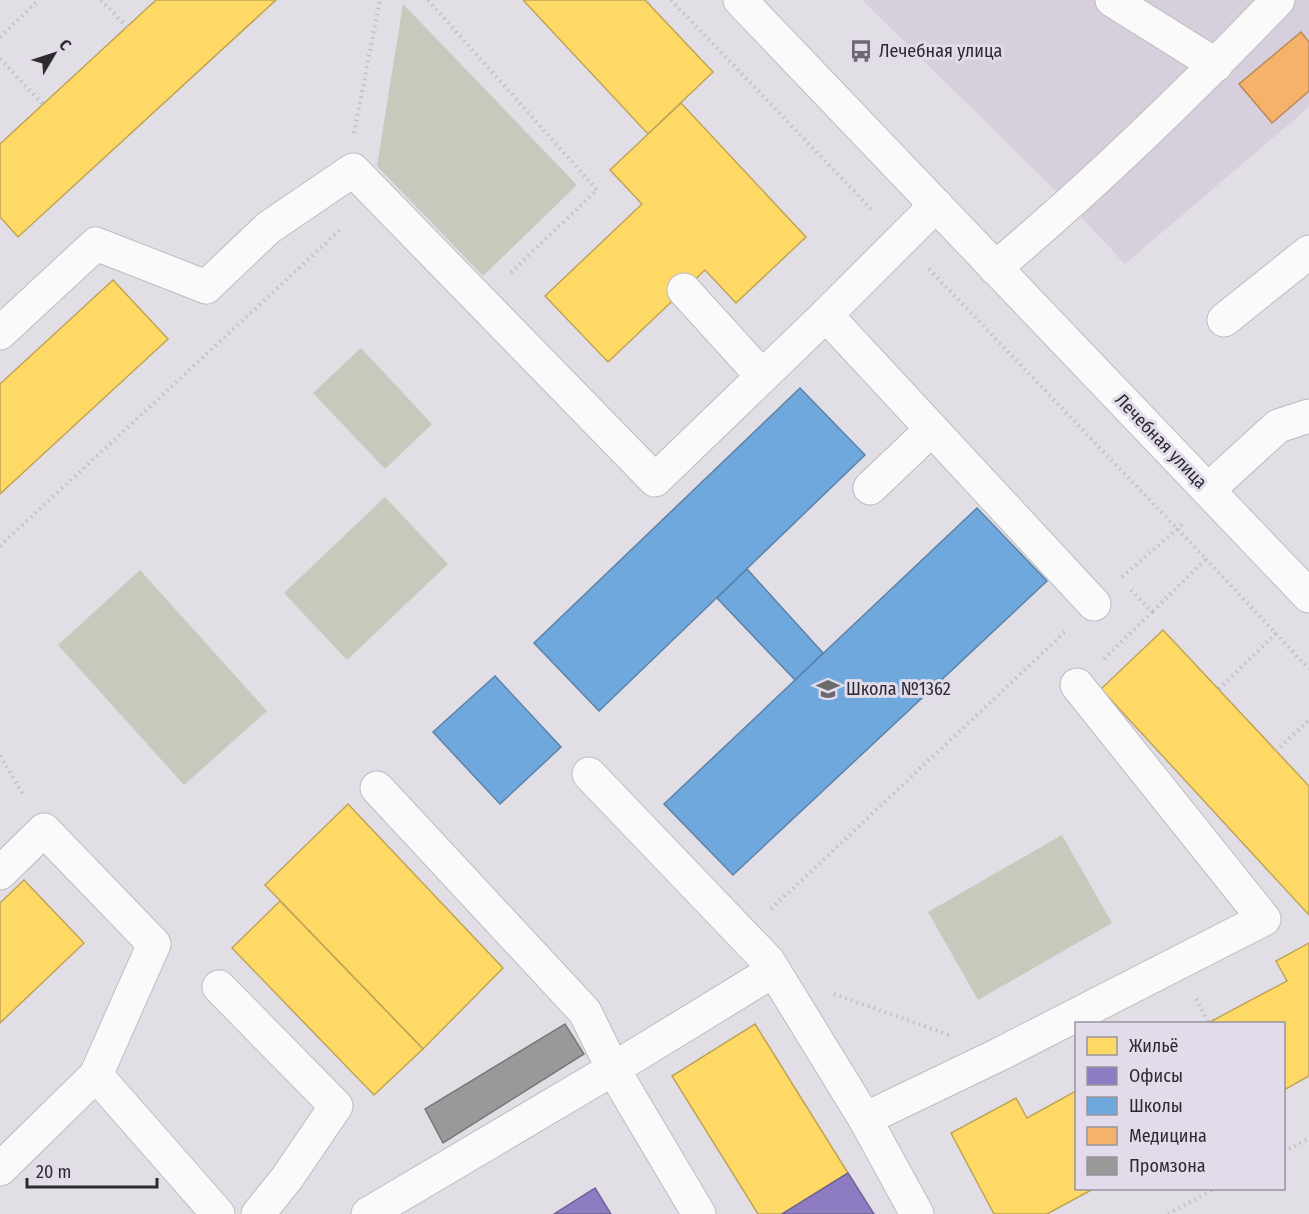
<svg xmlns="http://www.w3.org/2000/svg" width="1309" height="1214" viewBox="0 0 1309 1214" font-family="'Fira Sans Condensed',sans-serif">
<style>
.medical{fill:#d8cfdc}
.green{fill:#c6cabc}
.homes{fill:#ffd966;stroke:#c0a456;stroke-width:1.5}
.offices{fill:#8e7cc3;stroke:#716397;stroke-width:1.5}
.schools{fill:#6fa8dc;stroke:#5b82a8;stroke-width:1.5}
.health{fill:#f6b26b;stroke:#b98959;stroke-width:1.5}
.industry{fill:#999;stroke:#787879;stroke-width:1.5}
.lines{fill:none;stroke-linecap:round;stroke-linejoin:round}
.minor-casing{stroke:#bebbc1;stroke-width:35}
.path{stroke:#c1bfc3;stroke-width:4;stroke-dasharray:1.5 4.5;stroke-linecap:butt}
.minor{stroke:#fbfafb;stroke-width:33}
.labels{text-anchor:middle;stroke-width:6;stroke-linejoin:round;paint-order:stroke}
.poi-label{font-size:18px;fill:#2c2a2f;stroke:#e1dbea;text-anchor:start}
.street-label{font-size:18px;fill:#2c2a2f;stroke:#e1dbea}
</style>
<rect width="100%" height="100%" fill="#e2dee6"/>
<path class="medical" d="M862,0H1309V107L1125,264L1070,205Z"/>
<g class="green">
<path d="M403,4L577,185L483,276L377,166Z"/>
<path d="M361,348L432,424L385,469L313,393Z"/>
<path d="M385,497L448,564L347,660L284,593Z"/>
<path d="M140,570L267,711L184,785L58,645Z"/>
<path d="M1062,835L1112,923L978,1000L928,912Z"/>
</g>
<g class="homes">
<path d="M156,0H276L18,237L0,217V144Z"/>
<path d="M523,0H645L713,72L648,134Z"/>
<path d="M681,103L806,237L736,303L705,270L608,362L545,296L642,204L610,170Z"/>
<path d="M113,280L168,339L0,494V384Z"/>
<path d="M1163,630L1309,786V915L1101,689Z"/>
<path d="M348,804L503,968L423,1049L265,885Z"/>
<path d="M24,880L84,943L0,1023V903Z"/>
<path d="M280,901L423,1049L374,1095L232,948Z"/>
<path d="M1309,943V1076L1284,1090V1024H1206L1287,981L1276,961Z"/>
<path d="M755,1024L848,1173L782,1214H758L672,1076Z"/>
<path d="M1076,1091V1188H1095L1047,1214H994L951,1133L1016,1098L1027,1118Z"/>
</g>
<g class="offices">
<path d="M848,1173L874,1214H782Z"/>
<path d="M595,1188L611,1214H554Z"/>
</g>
<g class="schools">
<path d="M800,388L865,455L599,711L534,643Z"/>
<path d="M977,508L1047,581L733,875L664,804Z"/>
<path d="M747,569L823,653L795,680L717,598Z"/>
<path d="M495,676L561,747L500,804L433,732Z"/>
</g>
<path class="health" d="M1301,32L1309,42V91L1272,123L1239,84Z"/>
<path class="industry" d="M565,1024L584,1054L443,1143L425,1109Z"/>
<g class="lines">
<g class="minor-casing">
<g id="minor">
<path d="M740,0L1309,596"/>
<path d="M1112,0L1216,65"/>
<path d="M936,205L826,315L1094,604"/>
<path d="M995,268C1095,184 1188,94 1278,0"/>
<path d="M684,290L762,376"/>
<path d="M1224,320L1309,252"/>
<path d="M0,333L96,244L206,287L268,228L353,170L655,480L826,315"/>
<path d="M870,488L931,430"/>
<path d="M1208,490L1278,426L1309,416"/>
<path d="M589,774L768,961L865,1119L917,1214"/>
<path d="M377,788L585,1012L613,1069L699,1214"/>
<path d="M0,873L44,830L154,944L96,1075L218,1214"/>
<path d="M219,987L336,1106L287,1178L258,1214"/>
<path d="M865,1119L1000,1054L1264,919L1077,685"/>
<path d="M0,1169L96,1075"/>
<path d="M368,1214L613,1069L773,971"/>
</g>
</g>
<g class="path">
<path d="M101,0L127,27"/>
<path d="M428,0L597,190L510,273"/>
<path d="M671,0L874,212"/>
<path d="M648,3L652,0"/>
<path d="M0,37L39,0"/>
<path d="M0,59L43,104"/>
<path d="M354,133L380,0"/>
<path d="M929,269L1206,559L1152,612"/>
<path d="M0,546L342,228"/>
<path d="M1206,559L1309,669"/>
<path d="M1122,577L1184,523"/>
<path d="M1104,659L1152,612L1131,590"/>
<path d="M1219,689L1276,633"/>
<path d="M1276,751L1309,720"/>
<path d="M0,756L24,796"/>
<path d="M771,909L1067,630"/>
<path d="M834,994L949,1035"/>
<path d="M1196,999L1208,1022"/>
<path d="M1284,1152L1309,1138"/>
<path d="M1168,1214L1216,1188"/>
</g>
<use href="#minor" class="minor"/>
</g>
<defs>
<g id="bus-bare" transform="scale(1.8)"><path d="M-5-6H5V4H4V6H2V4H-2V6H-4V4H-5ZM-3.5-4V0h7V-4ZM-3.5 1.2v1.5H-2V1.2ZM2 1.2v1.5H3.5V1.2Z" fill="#6c696f" stroke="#e1dbea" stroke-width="2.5" paint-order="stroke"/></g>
<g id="school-bare" transform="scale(1.8)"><path d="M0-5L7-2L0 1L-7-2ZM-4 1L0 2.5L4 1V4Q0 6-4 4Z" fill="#6c696f" stroke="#e1dbea" stroke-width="2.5" paint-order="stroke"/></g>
</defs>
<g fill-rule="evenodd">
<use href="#bus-bare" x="861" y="51"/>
<use href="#school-bare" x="828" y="689"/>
</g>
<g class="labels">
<g class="poi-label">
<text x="879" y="57">Лечебная улица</text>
<text x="846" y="695">Школа №1362</text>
</g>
<g class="street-label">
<text transform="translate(1161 441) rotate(46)" y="6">Лечебная улица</text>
</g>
</g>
<rect x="1075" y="1022" width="210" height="168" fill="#e1dbea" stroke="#99949f" stroke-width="1.5"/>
<rect x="1087" y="1037" width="30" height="18" fill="#ffd966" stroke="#99949f" stroke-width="1.5"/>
<text x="1129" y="1052" font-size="18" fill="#2c2a2f">Жильё</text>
<rect x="1087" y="1067" width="30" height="18" fill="#8e7cc3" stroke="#99949f" stroke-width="1.5"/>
<text x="1129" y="1082" font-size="18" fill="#2c2a2f">Офисы</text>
<rect x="1087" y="1097" width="30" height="18" fill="#6fa8dc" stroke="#99949f" stroke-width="1.5"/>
<text x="1129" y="1112" font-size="18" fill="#2c2a2f">Школы</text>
<rect x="1087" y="1127" width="30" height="18" fill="#f6b26b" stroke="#99949f" stroke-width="1.5"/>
<text x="1129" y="1142" font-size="18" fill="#2c2a2f">Медицина</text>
<rect x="1087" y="1157" width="30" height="18" fill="#999999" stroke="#99949f" stroke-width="1.5"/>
<text x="1129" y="1172" font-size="18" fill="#2c2a2f">Промзона</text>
<g transform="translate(54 54) rotate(51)" stroke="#e1dbea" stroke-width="4.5" paint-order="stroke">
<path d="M0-4.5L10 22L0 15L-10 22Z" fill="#2c2a2f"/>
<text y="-9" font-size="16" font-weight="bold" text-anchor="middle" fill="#2c2a2f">С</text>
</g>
<path d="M27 1178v9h130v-9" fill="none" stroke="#2c2a2f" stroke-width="3"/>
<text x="36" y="1178" font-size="18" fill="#2c2a2f" stroke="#e1dbea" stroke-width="4.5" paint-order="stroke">20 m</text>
</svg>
